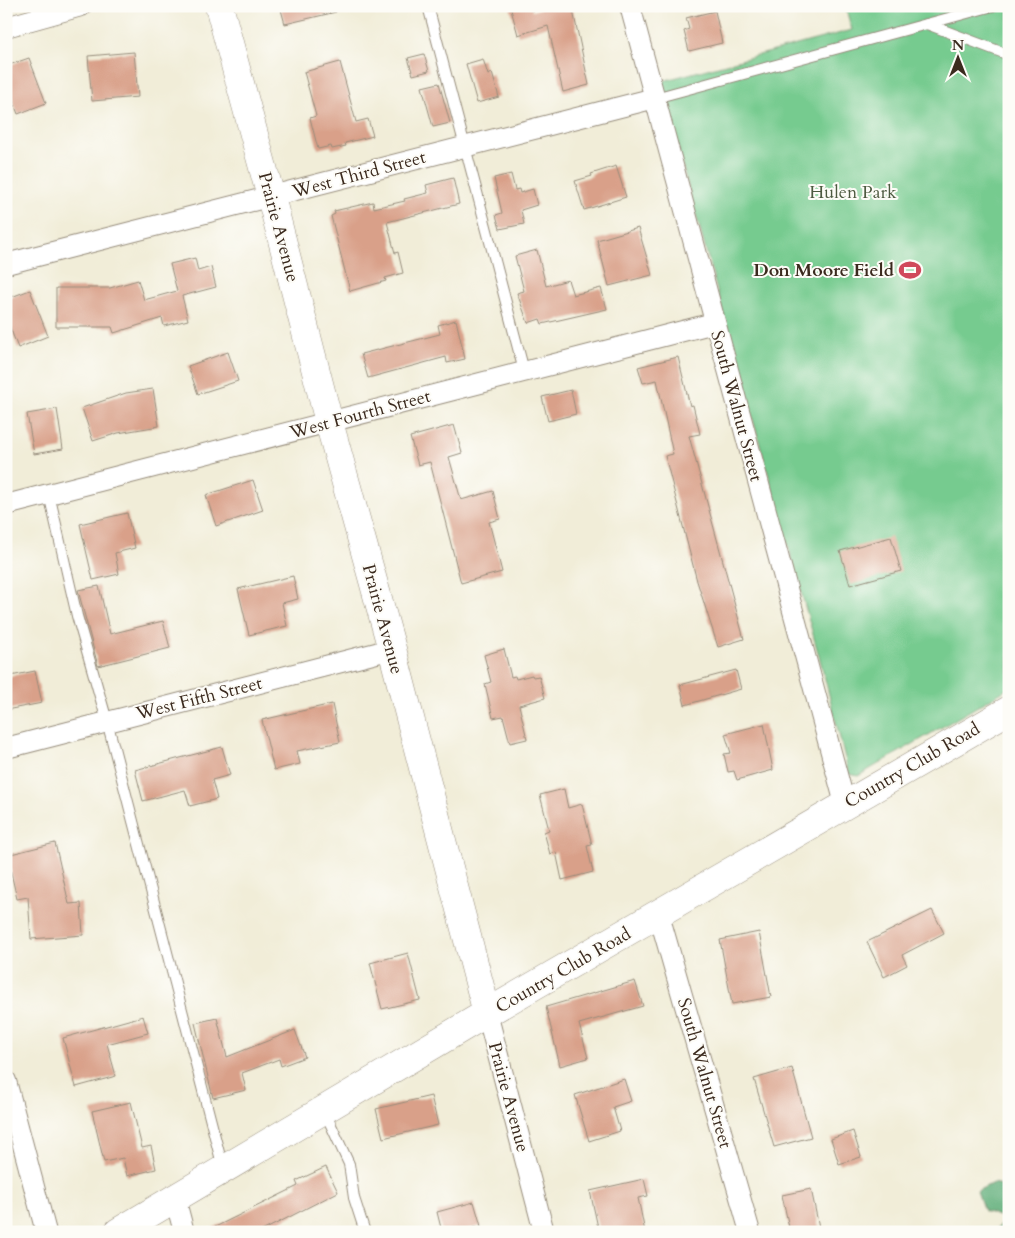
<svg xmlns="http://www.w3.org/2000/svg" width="1015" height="1238" viewBox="0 0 1015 1238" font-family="Cardo,serif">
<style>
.green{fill:#76cb8f;stroke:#587a56}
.forest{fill:#60af7a;stroke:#4e6c4c}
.building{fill:#d9a089}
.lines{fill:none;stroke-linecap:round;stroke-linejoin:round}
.lane-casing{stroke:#968c7b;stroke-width:12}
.street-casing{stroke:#968c7b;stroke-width:22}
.secondary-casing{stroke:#968c7b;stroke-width:29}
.lane{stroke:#fff;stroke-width:10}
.street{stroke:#fff;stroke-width:20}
.secondary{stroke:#fff;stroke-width:28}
.labels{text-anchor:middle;stroke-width:4;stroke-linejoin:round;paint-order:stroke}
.street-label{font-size:18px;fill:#3b2a1e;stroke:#fdfcf7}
.park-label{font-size:18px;fill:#4d5a40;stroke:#fdfcf7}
.poi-label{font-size:18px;font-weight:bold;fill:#3b2a1e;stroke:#fdfcf7;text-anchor:end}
</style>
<rect width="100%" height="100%" fill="#fdfcf7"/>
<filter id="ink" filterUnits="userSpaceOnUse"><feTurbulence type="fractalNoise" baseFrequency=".02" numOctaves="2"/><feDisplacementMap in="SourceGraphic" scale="10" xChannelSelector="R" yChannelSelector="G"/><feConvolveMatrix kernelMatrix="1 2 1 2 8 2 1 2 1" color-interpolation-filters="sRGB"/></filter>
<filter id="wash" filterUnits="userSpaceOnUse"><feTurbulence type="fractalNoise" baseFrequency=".0096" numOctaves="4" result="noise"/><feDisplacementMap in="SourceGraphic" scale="20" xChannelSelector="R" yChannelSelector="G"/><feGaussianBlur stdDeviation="1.12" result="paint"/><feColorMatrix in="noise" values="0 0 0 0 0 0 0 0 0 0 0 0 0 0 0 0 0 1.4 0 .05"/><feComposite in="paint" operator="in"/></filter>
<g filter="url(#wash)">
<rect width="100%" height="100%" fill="#f1edd8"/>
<path class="green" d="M845,6H1009V688L858,776L849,774L822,667L659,82L852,30Z"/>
<path class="forest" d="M993,1183L1009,1187V1232H993L1007,1219L984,1211L977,1191Z"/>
<g id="blocks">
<g class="building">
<path d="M280,6H335L336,12L285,24Z"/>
<path d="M510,6H531L532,11L549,6H572L589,85L563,92L548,26L518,35Z"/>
<path d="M715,11L722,43L689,51L684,31L689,29L686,18Z"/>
<path d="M134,52L138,97L92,101L88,56Z"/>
<path d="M424,54L429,71L413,75L408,58Z"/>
<path d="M29,58L46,103L18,114L6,83V66Z"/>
<path d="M483,59L488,75L492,73L499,97L477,103L466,64Z"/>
<path d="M340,62L356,122L368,119L373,136L345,143L346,146L332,149L331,146L318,149L310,118L316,116L304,72Z"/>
<path d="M439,83L450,123L433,127L422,87Z"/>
<path d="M616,166L626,197L584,210L575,181L592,176L591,174Z"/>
<path d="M511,174L515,190L519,189L520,193L533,189L537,205L521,210L524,224L500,229L496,215L502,213L494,178Z"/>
<path d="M453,178L459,204L387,222L395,253L398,252L403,273L385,278L386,281L350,291L331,216L335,214L334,211L373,202L374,208L405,201L404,199L428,193L426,185Z"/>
<path d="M638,228L652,275L609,286L597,240Z"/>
<path d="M537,250L546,286L568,280L573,295L601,288L607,309L542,324L540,319L528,323L517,293L524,291L515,256Z"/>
<path d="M195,258L198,271L211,267L216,287L182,296L188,320L164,326L162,318L114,333L112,327H56V288H110L138,280L144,300L177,291L170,264Z"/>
<path d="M30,290L48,336L18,348L6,317V299Z"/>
<path d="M456,320L465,359L447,363L446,357L368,378L361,354L440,334L438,325Z"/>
<path d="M228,352L238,381L198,394L188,366Z"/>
<path d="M678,357L690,406L693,405L700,434L689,436L744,639L718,647L697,581L665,456L673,454L657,380L643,383L638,367Z"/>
<path d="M153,389L159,426L118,433L93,441L82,408L126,393Z"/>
<path d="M571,390L576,414L548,421L542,397Z"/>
<path d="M57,409L63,449L34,454L27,414Z"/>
<path d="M454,425L462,453L449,457L461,500L493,491L500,519L489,522L502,572L461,583L430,462L418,465L410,437Z"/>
<path d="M253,480L263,510L216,526L206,495Z"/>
<path d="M127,513L135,548L115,553L119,574L93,580L80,524Z"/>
<path d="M891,537L901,571L850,585L840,551Z"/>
<path d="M293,576L298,599L282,603L287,626L249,635L238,589Z"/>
<path d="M99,586L110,634L163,621L170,648L98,666L78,590Z"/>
<path d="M504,649L511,677L515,676L516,679L532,675L533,677L539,676L545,698L519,705L527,739L510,743L503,716L493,718L485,684L491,682L484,655Z"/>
<path d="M736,670L741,689L685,705L680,685Z"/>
<path d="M35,671L42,703L6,710V677Z"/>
<path d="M332,704L340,742L297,751L300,764L274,770L262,720Z"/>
<path d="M764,724L773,770L737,780L734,771L728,772L724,754L731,753L725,734Z"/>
<path d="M222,747L230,775L212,780L217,799L190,806L185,790L143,801L135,770Z"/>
<path d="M564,789L568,808L582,804L592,845L587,846L593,872L562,880L556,852L550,854L544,832L549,830L540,795Z"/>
<path d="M55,843L69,904L81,903L83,935L31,939L28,897L17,899L7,855Z"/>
<path d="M932,910L944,933L902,955L907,965L884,977L867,942Z"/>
<path d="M759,932L771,997L732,1004L720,940Z"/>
<path d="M408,953L420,1000L382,1009L370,963Z"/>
<path d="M635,981L643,1006L579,1024L588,1058L560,1066L546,1007Z"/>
<path d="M143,1016L148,1033L107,1044L116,1076L76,1087L63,1038Z"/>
<path d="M217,1018L227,1057L295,1030L305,1057L281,1066L279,1059L242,1073L246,1090L213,1098L195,1023Z"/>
<path d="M792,1068L811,1137L774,1147L754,1079Z"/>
<path d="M624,1079L631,1101L613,1107L620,1131L589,1141L575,1095Z"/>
<path d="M431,1096L438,1125L383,1138L376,1109Z"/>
<path d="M131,1102L142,1148L151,1146L156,1169L127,1176L123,1158L104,1162L92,1111Z"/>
<path d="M853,1131L861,1157L839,1164L831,1139Z"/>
<path d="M326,1167L338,1192L260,1232H205L298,1186L296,1181Z"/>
<path d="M644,1179L648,1196L638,1198L645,1232H599L590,1191Z"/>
<path d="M811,1189L820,1232H790L782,1195Z"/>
<path d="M474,1202L481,1226L459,1232H442L437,1212Z"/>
</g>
</g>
</g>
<g filter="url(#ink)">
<use href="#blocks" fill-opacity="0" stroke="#968c7b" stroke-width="1"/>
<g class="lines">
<g class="lane-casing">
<g id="lane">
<path d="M428,6L524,371"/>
<path d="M927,24L1009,55"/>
<path d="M655,98L993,6"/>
<path d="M49,494L77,616L107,721L223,1168"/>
<path d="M324,1110L349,1164L354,1198L365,1232"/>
</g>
</g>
<g class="street-casing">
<g id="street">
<path d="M630,6L845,804"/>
<path d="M6,27L81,6"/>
<path d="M6,264L655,98"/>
<path d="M6,505L714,323"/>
<path d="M6,748L392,649"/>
<path d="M659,915L750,1232"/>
<path d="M487,1013L544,1232"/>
<path d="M6,1081L46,1232"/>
<path d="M175,1198L184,1232"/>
</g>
</g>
<g class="secondary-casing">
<g id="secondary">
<path d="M219,6L271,197L329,422L392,649L487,1013"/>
<path d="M118,1232L487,1013L1009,710"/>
</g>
</g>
<use href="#lane" class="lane"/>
<use href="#street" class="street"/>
<use href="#secondary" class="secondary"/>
</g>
</g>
<defs>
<g id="stadium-bare" transform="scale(1.725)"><path d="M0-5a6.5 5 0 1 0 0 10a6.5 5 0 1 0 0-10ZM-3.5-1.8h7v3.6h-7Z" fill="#d1495b" stroke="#fdfcf7" stroke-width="2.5" paint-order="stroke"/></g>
</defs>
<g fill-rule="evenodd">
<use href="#stadium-bare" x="910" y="270"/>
</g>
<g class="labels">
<g class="street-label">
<text transform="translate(359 174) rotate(-15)" y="6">West Third Street</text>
<text transform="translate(279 227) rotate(75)" y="6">Prairie Avenue</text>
<text transform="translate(737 406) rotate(75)" y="6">South Walnut Street</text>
<text transform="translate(360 414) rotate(-15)" y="6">West Fourth Street</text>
<text transform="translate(383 619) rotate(75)" y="6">Prairie Avenue</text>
<text transform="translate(199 698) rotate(-14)" y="6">West Fifth Street</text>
<text transform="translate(912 765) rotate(-30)" y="6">Country Club Road</text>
<text transform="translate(563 970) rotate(-30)" y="6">Country Club Road</text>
<text transform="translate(705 1073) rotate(74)" y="6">South Walnut Street</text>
<text transform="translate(509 1097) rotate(75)" y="6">Prairie Avenue</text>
</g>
<g class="park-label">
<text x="853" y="198">Hulen Park</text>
</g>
<g class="poi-label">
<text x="894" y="276">Don Moore Field</text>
</g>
</g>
<rect width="1015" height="1238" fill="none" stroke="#fdfcf7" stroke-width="25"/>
<g transform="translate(958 58)" stroke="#fdfcf7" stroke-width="4" paint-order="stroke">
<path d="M0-4L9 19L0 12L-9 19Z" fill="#3b2a1e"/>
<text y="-8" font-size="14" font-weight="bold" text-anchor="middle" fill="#3b2a1e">N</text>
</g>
</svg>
